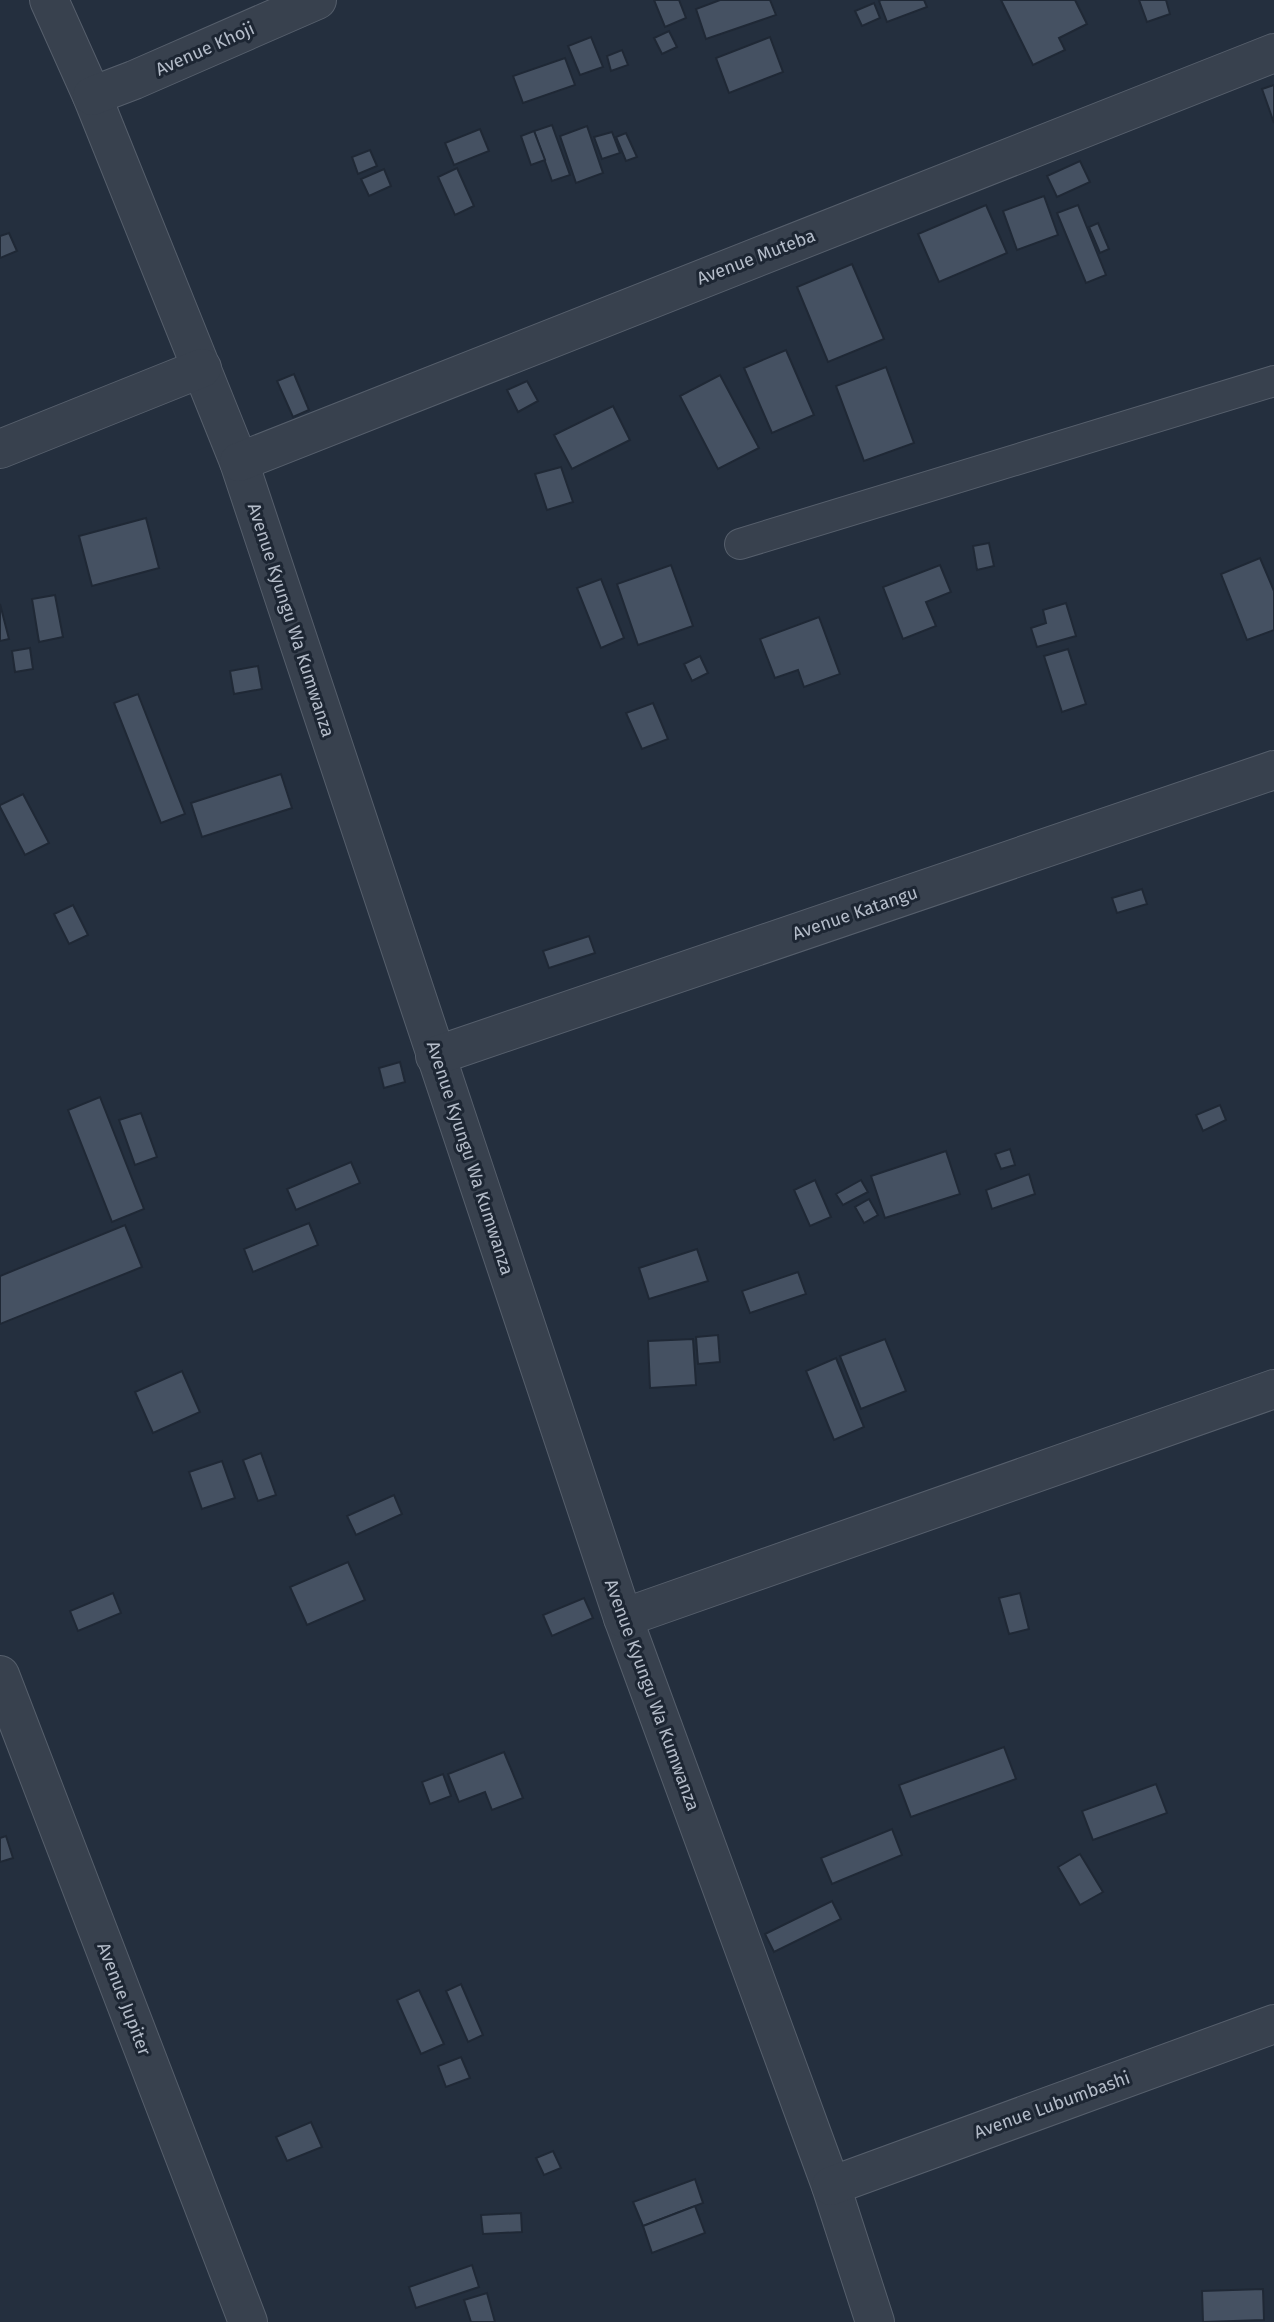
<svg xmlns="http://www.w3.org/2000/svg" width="1274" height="2322" viewBox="0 0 1274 2322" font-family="'Fira Sans',sans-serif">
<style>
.building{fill:#455162;stroke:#1f2835;stroke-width:2}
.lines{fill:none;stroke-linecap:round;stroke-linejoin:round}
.pedestrian-casing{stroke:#565f6c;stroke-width:32}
.minor-casing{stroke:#565f6c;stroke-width:40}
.pedestrian{stroke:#38414e;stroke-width:30}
.minor{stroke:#38414e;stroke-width:38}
.labels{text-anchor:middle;stroke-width:6;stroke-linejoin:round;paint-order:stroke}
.street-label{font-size:18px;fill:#b4bcc9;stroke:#1d2633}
</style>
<rect width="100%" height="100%" fill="#242f3e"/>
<g class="building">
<path d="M654,0H679L686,18L665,27Z"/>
<path d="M720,0H770L776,15L706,39L696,9Z"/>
<path d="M881,0H924L927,7L887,22L879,1Z"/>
<path d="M1001,0H1075L1087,24L1059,38L1065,50L1033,65Z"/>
<path d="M1139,0H1166L1170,14L1147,22Z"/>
<path d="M874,3L880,18L862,26L855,11Z"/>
<path d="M669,31L677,47L662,54L654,38Z"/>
<path d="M591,37L603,67L580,75L568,46Z"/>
<path d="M770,37L783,72L729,93L716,58Z"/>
<path d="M622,50L628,65L611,71L607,56Z"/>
<path d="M565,58L575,85L523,103L513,76Z"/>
<path d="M1274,85V123L1262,89Z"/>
<path d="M552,125L570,175L552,181L534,131Z"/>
<path d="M587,126L603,173L576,183L560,136Z"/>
<path d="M480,129L489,151L454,165L445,143Z"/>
<path d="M534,131L545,160L531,165L521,136Z"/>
<path d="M612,132L620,153L602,159L594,137Z"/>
<path d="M626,133L637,157L626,161L616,137Z"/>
<path d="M370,150L377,166L358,174L352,157Z"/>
<path d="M1080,161L1090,182L1057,197L1047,176Z"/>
<path d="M457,168L474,206L455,215L438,177Z"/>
<path d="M384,169L391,186L369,196L361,179Z"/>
<path d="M1044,196L1058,235L1017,250L1003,211Z"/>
<path d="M986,205L1007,253L939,282L918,234Z"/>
<path d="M1078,205L1106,275L1086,283L1057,213Z"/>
<path d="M1098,223L1109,249L1100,253L1089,227Z"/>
<path d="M9,233L17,251L0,258V236Z"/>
<path d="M852,264L884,339L828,362L797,287Z"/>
<path d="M786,350L814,415L772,433L744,368Z"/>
<path d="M886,367L914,443L864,461L836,386Z"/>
<path d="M294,374L309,410L293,417L277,381Z"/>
<path d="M720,375L759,448L718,469L680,396Z"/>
<path d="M527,381L538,401L518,412L507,390Z"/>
<path d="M613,406L630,440L572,469L554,435Z"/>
<path d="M561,467L573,502L547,510L535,474Z"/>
<path d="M146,518L159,568L92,586L79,536Z"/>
<path d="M989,543L994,566L977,570L973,546Z"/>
<path d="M1260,558L1274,591V630L1247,640L1221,574Z"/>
<path d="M671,565L693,626L638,645L617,584Z"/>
<path d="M940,565L951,592L926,602L936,626L903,639L883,587Z"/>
<path d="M601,579L624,638L601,648L577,588Z"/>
<path d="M55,595L63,637L39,642L32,599Z"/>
<path d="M1066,603L1076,636L1037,647L1031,628L1046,623L1043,610Z"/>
<path d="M0,604L9,639L0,641Z"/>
<path d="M819,617L840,674L804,687L798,670L775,678L760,639Z"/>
<path d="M30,648L33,669L15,672L12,651Z"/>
<path d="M1068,649L1086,704L1062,712L1044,656Z"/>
<path d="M700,656L708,673L692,681L684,664Z"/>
<path d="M258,666L262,689L234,694L230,671Z"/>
<path d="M138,694L185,814L161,823L114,703Z"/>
<path d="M653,703L668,739L642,749L626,713Z"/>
<path d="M281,774L292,808L202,837L191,803Z"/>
<path d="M23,794L49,843L25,855L0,807V805Z"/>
<path d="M1142,889L1147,904L1117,913L1112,898Z"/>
<path d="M73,905L88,935L69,944L54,914Z"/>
<path d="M589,936L595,953L549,968L543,951Z"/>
<path d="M400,1062L405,1082L384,1088L379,1068Z"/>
<path d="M100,1097L144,1209L112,1222L68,1110Z"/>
<path d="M1220,1105L1226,1120L1203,1131L1196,1115Z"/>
<path d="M141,1113L157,1157L135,1165L119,1120Z"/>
<path d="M1010,1149L1015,1165L1001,1169L995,1154Z"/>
<path d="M946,1151L960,1194L885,1218L871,1176Z"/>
<path d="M351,1162L360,1183L296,1210L287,1189Z"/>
<path d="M1029,1174L1035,1194L992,1209L986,1190Z"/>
<path d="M815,1180L831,1217L810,1226L794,1190Z"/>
<path d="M861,1180L868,1192L843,1205L836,1194Z"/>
<path d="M869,1199L878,1215L864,1223L855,1207Z"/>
<path d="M309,1223L318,1245L253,1272L244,1249Z"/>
<path d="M125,1225L142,1267L0,1324V1276Z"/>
<path d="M697,1249L708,1281L649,1299L639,1268Z"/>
<path d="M798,1272L806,1294L750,1313L742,1291Z"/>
<path d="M718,1335L720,1362L698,1364L696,1337Z"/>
<path d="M693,1339L696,1385L650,1388L648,1341Z"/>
<path d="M885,1339L906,1391L861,1409L840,1356Z"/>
<path d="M836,1358L864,1427L834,1440L806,1371Z"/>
<path d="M182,1371L200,1412L153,1433L135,1392Z"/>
<path d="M261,1453L276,1495L258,1501L243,1460Z"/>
<path d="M222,1461L235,1498L202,1509L189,1472Z"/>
<path d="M394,1495L402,1514L356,1535L347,1516Z"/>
<path d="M348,1562L365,1600L307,1625L290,1587Z"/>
<path d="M113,1593L121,1613L78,1631L70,1611Z"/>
<path d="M1020,1593L1029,1629L1009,1634L999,1598Z"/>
<path d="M584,1598L593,1618L552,1636L543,1615Z"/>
<path d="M1004,1747L1016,1779L911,1817L899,1785Z"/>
<path d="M504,1752L523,1798L492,1810L485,1792L459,1802L448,1774Z"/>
<path d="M443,1774L451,1796L430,1804L422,1782Z"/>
<path d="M1156,1784L1167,1813L1093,1840L1082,1811Z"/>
<path d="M892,1829L902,1855L832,1884L821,1858Z"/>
<path d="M6,1836L13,1858L0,1862V1838Z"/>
<path d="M1080,1854L1103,1892L1080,1905L1058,1867Z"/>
<path d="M832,1901L841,1919L774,1952L765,1934Z"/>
<path d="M461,1984L483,2035L468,2042L446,1991Z"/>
<path d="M419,1990L444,2044L421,2054L397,2000Z"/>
<path d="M461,2057L470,2078L446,2087L438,2066Z"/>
<path d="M311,2122L322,2147L287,2161L276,2137Z"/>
<path d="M553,2151L561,2168L544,2175L536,2158Z"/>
<path d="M695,2179L703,2203L643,2226L633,2202Z"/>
<path d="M695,2206L705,2233L652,2253L643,2226Z"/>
<path d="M521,2213L522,2232L483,2234L481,2215Z"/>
<path d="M472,2265L479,2287L416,2308L409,2287Z"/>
<path d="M1263,2289L1264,2320L1203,2322L1202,2291Z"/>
<path d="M487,2293L495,2322H471L464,2300Z"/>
</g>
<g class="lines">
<g class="pedestrian-casing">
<path id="pedestrian" d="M740,544L1274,381"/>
</g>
<g class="minor-casing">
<g id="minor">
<path d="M49,0L92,96L239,462L623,1618L831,2186L875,2322"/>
<path d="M92,96L134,80L317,0"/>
<path d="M0,449L202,368"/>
<path d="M239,462L1274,53"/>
<path d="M435,1056L1274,770"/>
<path d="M623,1618L1274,1389"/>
<path d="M0,1675L248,2322"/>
<path d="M831,2186L1274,2024"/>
</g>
</g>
<use href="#pedestrian" class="pedestrian"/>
<use href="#minor" class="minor"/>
</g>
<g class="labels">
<g class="street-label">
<text transform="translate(205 49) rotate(-24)" y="6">Avenue Khoji</text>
<text transform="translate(756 257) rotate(-21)" y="6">Avenue Muteba</text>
<text transform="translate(291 620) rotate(72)" y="6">Avenue Kyungu Wa Kumwanza</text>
<text transform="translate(855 913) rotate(-19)" y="6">Avenue Katangu</text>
<text transform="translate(470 1158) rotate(72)" y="6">Avenue Kyungu Wa Kumwanza</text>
<text transform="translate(652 1695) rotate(70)" y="6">Avenue Kyungu Wa Kumwanza</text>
<text transform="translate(124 1999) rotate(69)" y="6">Avenue Jupiter</text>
<text transform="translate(1052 2105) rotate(-20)" y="6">Avenue Lubumbashi</text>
</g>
</g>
</svg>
